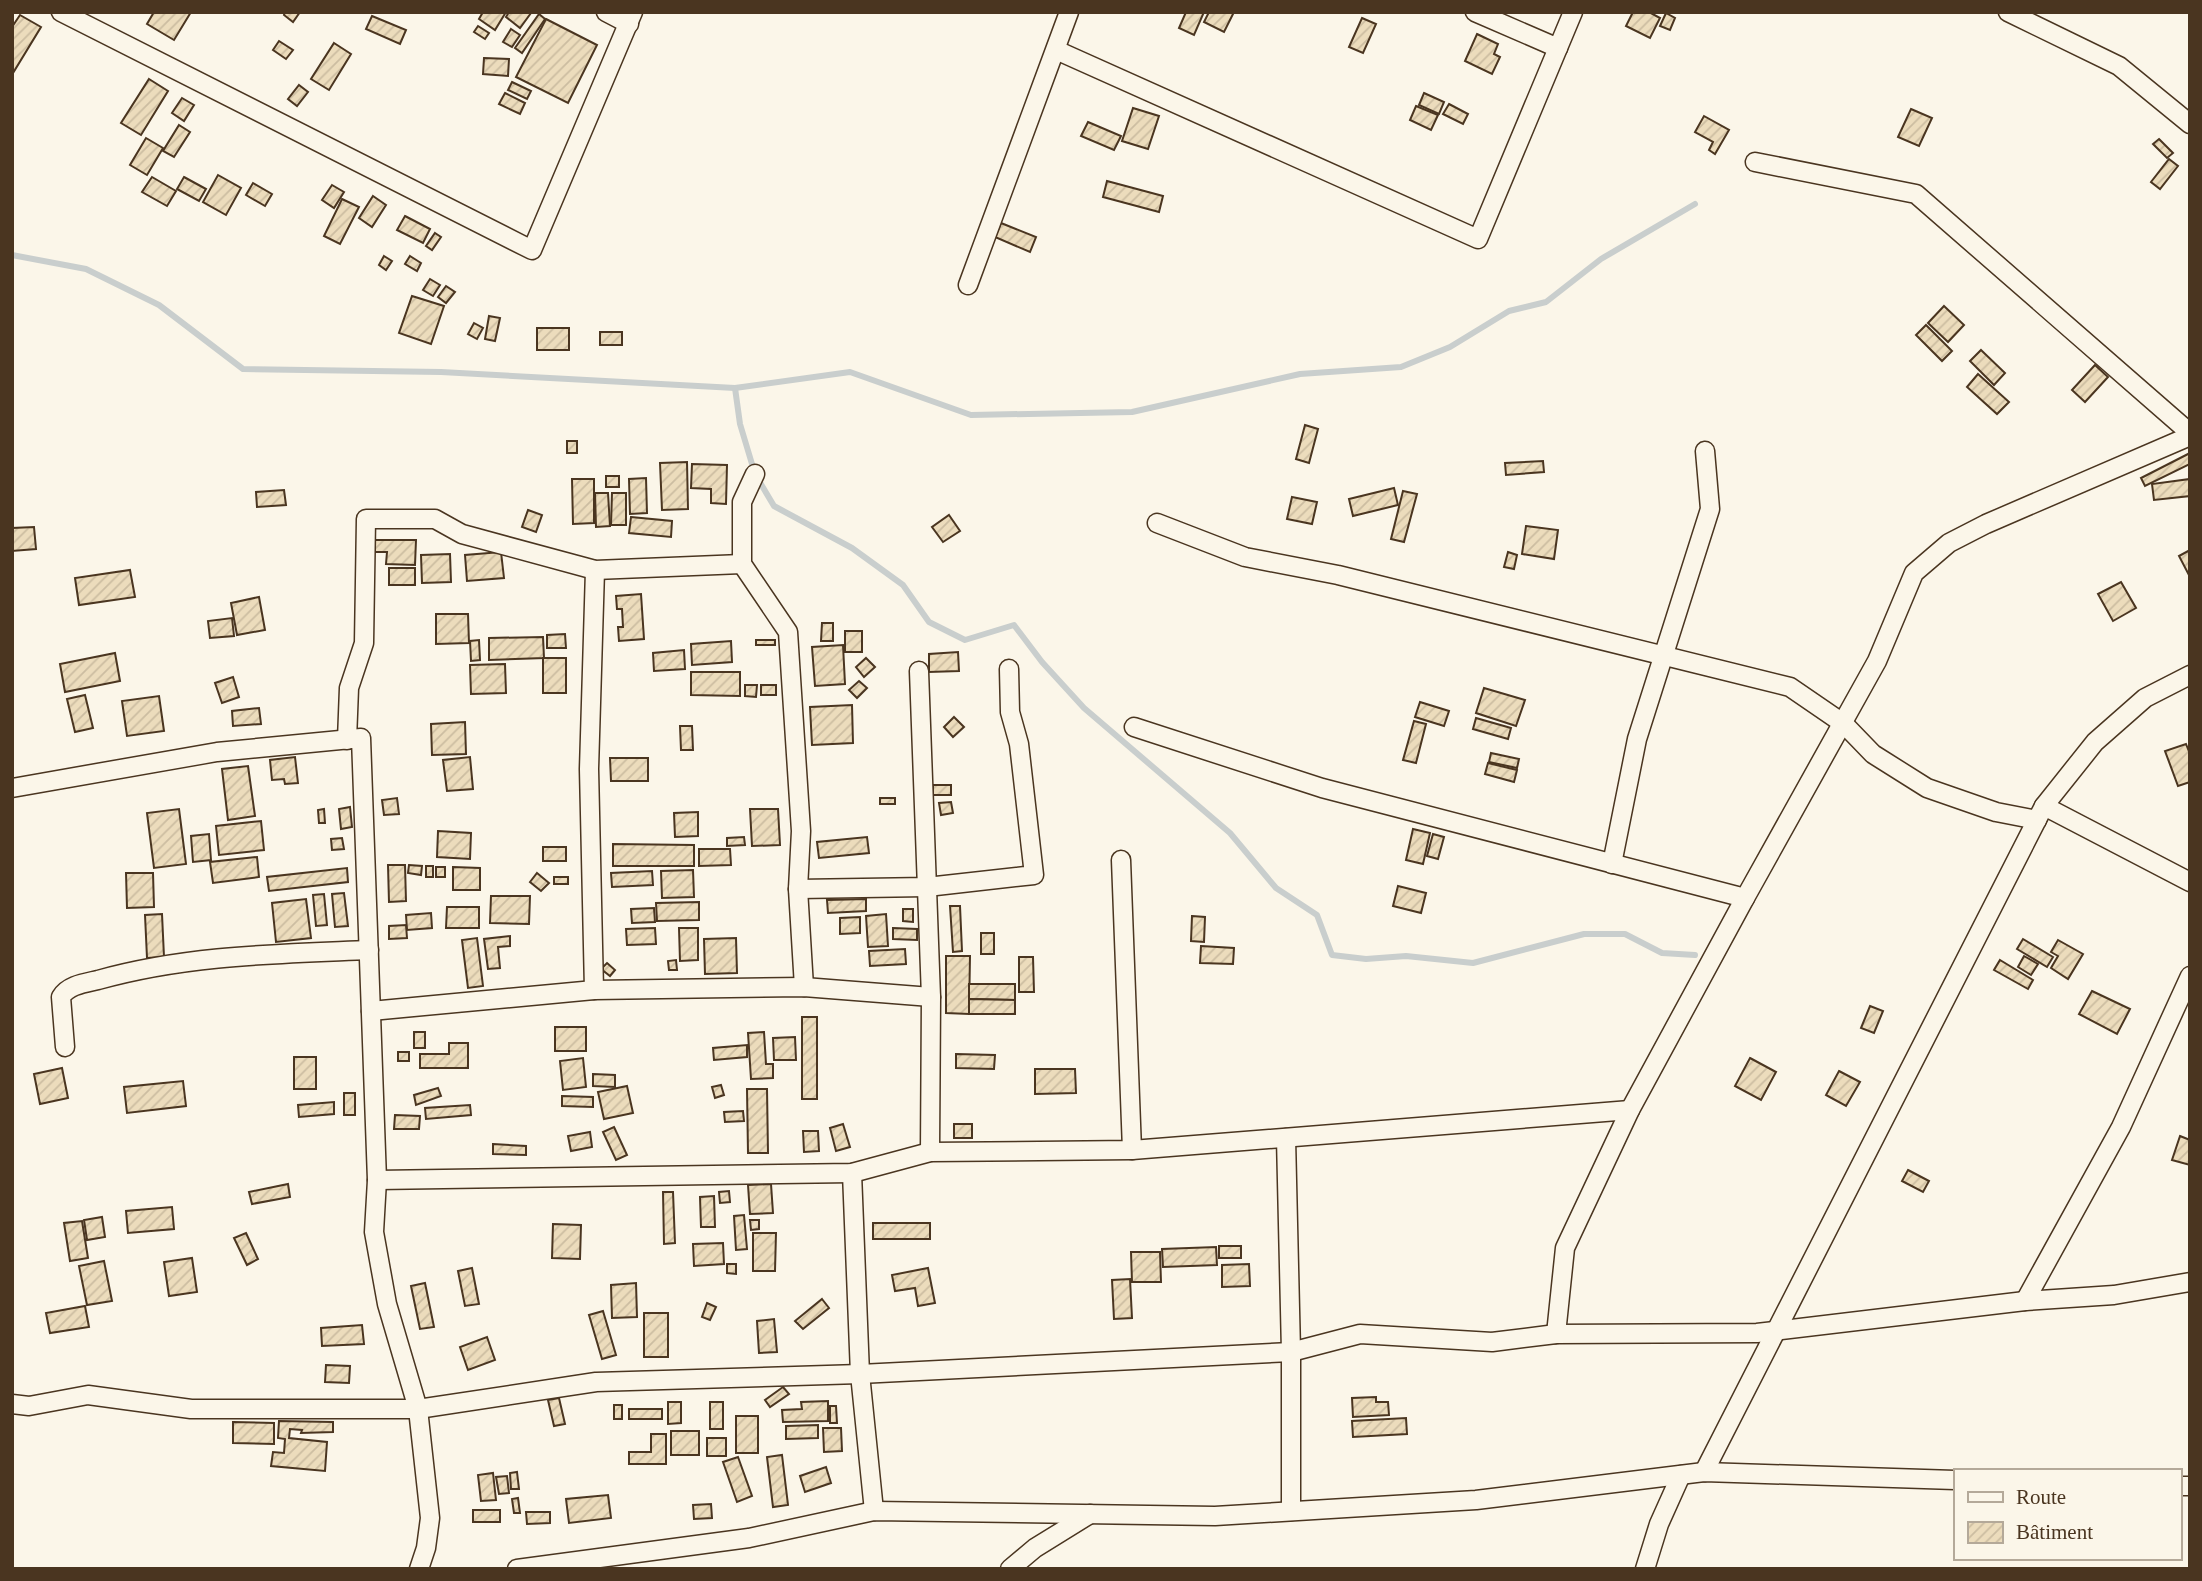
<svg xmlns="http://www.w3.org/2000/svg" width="2202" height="1581" viewBox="0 0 2202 1581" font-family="'Times New Roman',serif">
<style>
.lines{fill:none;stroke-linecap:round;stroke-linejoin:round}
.stream{stroke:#c9cecd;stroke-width:6}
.building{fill:url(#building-hatch);stroke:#4a3520;stroke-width:2}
.street-casing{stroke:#4a3520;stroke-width:21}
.street{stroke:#fbf6e9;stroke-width:18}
</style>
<defs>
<pattern id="building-hatch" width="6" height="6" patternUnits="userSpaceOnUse" patternTransform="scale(1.75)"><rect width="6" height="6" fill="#ecdcbc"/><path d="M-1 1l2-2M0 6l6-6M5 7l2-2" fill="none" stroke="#ccbda1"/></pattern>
</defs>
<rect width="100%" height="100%" fill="#fbf6e9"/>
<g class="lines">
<g class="stream">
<path d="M12,255L86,269L159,305L243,369L441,372L735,388L850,372L971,415L1132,412L1300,374L1401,367L1450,347L1509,311L1546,302L1601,259L1695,204"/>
<path d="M735,388L740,424L755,474L774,506L852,548L903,585L929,622L965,640L1014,625L1042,662L1084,708L1230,833L1276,888L1317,915L1332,955L1366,959L1406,956L1473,963L1584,934H1625L1662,953L1695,955"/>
</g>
</g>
<g class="building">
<path d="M154,12H191L174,40L147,24Z"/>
<path d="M285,12H300L293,22L284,15Z"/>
<path d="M483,12H506L495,30L479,19Z"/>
<path d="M509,12H531V13L520,28L506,17Z"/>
<path d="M1186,12H1204L1194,35L1179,28Z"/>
<path d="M1209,12H1234L1224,32L1204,22Z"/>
<path d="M1633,12H1649L1660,18L1650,38L1626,26Z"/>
<path d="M1666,13L1675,18L1670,30L1660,26Z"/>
<path d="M539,14L545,19L522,53L515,48Z"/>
<path d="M20,15L41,27L13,73L12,27Z"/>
<path d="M372,16L406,30L400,44L366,29Z"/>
<path d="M1362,18L1376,24L1363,53L1349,47Z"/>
<path d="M546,19L597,45L568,103L516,77Z"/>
<path d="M478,26L489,33L485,39L474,32Z"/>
<path d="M511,29L520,35L512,47L503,42Z"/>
<path d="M1477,34L1498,44L1494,54L1500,57L1492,74L1465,61Z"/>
<path d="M279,41L293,50L286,59L273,50Z"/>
<path d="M334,43L351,54L329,90L311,79Z"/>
<path d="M484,58L509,59L508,76L483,74Z"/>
<path d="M149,79L168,91L141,135L121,123Z"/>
<path d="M512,82L531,91L527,99L508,90Z"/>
<path d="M299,85L308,92L297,106L288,99Z"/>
<path d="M505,93L525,103L520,114L499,104Z"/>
<path d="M1424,93L1444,102L1439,114L1419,105Z"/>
<path d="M182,98L194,105L184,121L172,113Z"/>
<path d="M1449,104L1468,114L1463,124L1443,114Z"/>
<path d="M1416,106L1438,115L1431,130L1410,120Z"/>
<path d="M1133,108L1159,116L1148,149L1122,141Z"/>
<path d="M1911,109L1932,118L1919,146L1898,137Z"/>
<path d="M1704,116L1729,130L1715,154L1709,150L1713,142L1695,132Z"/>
<path d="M1088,122L1121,136L1114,150L1081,136Z"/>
<path d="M179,125L190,132L174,157L163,151Z"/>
<path d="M146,138L163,148L147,175L130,165Z"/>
<path d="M2159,139L2173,153L2167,158L2153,144Z"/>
<path d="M2169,159L2178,166L2160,189L2151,182Z"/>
<path d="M218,175L241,188L226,215L203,202Z"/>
<path d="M152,177L176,191L167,206L142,192Z"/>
<path d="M184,177L206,189L199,201L177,189Z"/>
<path d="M1107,181L1163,196L1159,212L1103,197Z"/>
<path d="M253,183L272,194L265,206L246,195Z"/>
<path d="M332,185L344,192L334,208L322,200Z"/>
<path d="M373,196L386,205L372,227L359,218Z"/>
<path d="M342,199L359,207L340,244L324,236Z"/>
<path d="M405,216L430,229L423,243L397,230Z"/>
<path d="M1001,223L1036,237L1030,252L995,237Z"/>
<path d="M435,233L441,237L432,250L426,246Z"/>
<path d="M384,256L392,261L386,270L379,265Z"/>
<path d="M410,256L421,263L417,271L405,264Z"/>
<path d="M430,279L440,285L433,296L423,290Z"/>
<path d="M446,286L455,292L446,303L438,297Z"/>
<path d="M412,296L444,306L431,344L399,333Z"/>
<path d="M1944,306L1964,325L1948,342L1928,323Z"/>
<path d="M489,316L500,318L495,341L485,339Z"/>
<path d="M474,323L483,328L477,339L468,334Z"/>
<path d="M1926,325L1952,351L1942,361L1916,335Z"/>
<rect x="537" y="328" width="32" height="22"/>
<rect x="600" y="332" width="22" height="13"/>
<path d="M1981,350L2005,373L1994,385L1970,361Z"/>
<path d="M2095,365L2108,377L2085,402L2072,390Z"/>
<path d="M1978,374L2009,402L1997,414L1967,387Z"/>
<path d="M1305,425L1318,429L1309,463L1296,459Z"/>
<rect x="567" y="441" width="10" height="12"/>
<path d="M2190,453V464L2145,486L2141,478Z"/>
<path d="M1543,461L1544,472L1506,475L1505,463Z"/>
<path d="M687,462L688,509L662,510L660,463Z"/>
<path d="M692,464L727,465L726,504L711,503V489L691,488Z"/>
<rect x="606" y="476" width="13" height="11"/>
<path d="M646,478L647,513L630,514L629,479Z"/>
<path d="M572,479H594V523L573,524Z"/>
<path d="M2190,479V496L2154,500L2152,484Z"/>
<path d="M1394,488L1398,505L1353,516L1349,499Z"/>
<path d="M284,490L286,505L257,507L256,492Z"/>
<path d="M1403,491L1417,494L1404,542L1391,539Z"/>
<path d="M595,493H608L610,526L596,527Z"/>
<path d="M612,493H626V525H611Z"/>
<path d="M1292,497L1317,502L1312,524L1287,519Z"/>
<path d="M528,510L542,515L536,532L522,527Z"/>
<path d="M949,515L960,531L943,542L932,527Z"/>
<path d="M631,517L672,521L671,537L629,533Z"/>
<path d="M1526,526L1558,530L1554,559L1522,554Z"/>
<path d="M34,527L36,549L12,551V528Z"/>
<path d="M372,540H416L415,565L386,564L387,552H372Z"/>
<path d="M2190,550V577L2179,556Z"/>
<path d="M501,552L504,578L467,581L465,555Z"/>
<path d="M1508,552L1517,555L1514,569L1504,567Z"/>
<path d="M450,554L451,582L422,583L421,555Z"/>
<rect x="389" y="568" width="26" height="17"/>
<path d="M130,570L135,597L79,605L75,578Z"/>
<path d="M2121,582L2136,608L2113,621L2098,594Z"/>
<path d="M641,594L644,639L619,641L618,627H623L622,609H617L616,596Z"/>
<path d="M259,597L265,630L237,635L231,603Z"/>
<path d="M436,614H468L469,643L436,644Z"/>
<path d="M232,618L234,636L210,638L208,621Z"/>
<path d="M822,623H833V641H821Z"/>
<rect x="845" y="631" width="17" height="21"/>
<path d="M565,634L566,648H547V635Z"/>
<path d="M543,637L544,658L489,660V638Z"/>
<path d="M479,640L480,660L471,661L470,641Z"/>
<rect x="756" y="640" width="19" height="5"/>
<path d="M731,641L732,662L692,665L691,644Z"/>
<path d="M843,645L845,684L815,686L812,647Z"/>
<path d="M684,650L685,669L654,671L653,653Z"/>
<path d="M958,652L959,671L929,672V654Z"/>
<path d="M115,653L120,681L65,692L60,664Z"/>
<rect x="543" y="658" width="23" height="35"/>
<path d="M866,658L875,667L864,677L856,667Z"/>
<path d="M505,664L506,693L471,694L470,665Z"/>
<path d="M691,672H740V696L691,695Z"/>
<path d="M233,677L239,697L222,703L215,683Z"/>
<path d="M859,681L867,688L857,698L849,690Z"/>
<path d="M745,685H757L756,697L745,696Z"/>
<rect x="761" y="685" width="15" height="10"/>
<path d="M1484,688L1525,700L1516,726L1476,713Z"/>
<path d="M85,695L93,728L75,732L67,699Z"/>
<path d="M159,696L164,731L127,736L122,701Z"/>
<path d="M1420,702L1449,711L1444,726L1415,717Z"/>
<path d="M852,705L853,743L812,745L810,707Z"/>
<path d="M259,708L261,724L233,726L232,711Z"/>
<path d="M954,717L964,727L953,737L944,727Z"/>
<path d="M1476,718L1511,728L1508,739L1473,729Z"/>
<path d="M1414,721L1426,724L1416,763L1403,760Z"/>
<path d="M465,722L466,754L432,755L431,724Z"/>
<path d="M680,726H692L693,750H681Z"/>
<path d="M2186,744L2190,754V782L2178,786L2165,751Z"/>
<path d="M1491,753L1519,759L1517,768L1489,762Z"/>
<path d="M295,757L298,783L285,784L284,779L272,780L270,760Z"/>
<path d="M470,757L473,789L447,791L443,760Z"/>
<path d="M610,758H648V781H611Z"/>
<path d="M1488,763L1517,770L1514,782L1485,774Z"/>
<path d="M248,766L255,816L228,820L222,769Z"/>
<rect x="933" y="785" width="18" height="10"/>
<path d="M397,798L399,814L384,815L382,800Z"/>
<rect x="880" y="798" width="15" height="6"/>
<path d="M951,802L953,813L941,815L939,803Z"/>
<path d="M350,807L352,827L341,829L339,809Z"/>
<path d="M179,809L186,864L154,868L147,813Z"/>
<path d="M324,809L325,823H319L318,810Z"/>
<path d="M750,809H778L780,845L752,846Z"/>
<path d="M698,812V836L675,837L674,813Z"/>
<path d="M261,821L264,850L219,855L216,826Z"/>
<path d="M1413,829L1430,833L1423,864L1406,860Z"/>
<path d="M438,831L471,833L470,859L437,857Z"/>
<path d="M209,834L211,860L193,862L191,836Z"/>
<path d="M1433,834L1444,837L1438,859L1427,856Z"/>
<path d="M744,837L745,845L727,846V838Z"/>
<path d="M867,837L869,853L819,858L817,842Z"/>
<path d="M342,838L344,849L332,850L331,839Z"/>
<path d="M613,844L694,845V866H613Z"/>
<rect x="543" y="847" width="23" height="14"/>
<path d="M699,849H730L731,865L699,866Z"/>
<path d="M257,857L259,877L213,883L210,862Z"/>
<path d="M388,865H405L406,901L389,902Z"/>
<path d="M409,865L422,866L421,875L408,873Z"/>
<rect x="426" y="866" width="7" height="11"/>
<rect x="436" y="867" width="9" height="10"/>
<path d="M453,867L480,868V890H453Z"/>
<path d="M347,868L348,882L269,891L267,877Z"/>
<path d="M693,870L694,897L662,898L661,871Z"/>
<path d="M652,871L653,885L612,887L611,873Z"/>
<path d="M126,873H153L154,907L127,908Z"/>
<path d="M537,873L549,883L541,891L530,882Z"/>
<rect x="554" y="877" width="14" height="7"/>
<path d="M1398,886L1426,893L1421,913L1393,906Z"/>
<path d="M344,893L348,926L335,927L332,894Z"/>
<path d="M324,894L327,925L316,926L313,895Z"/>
<path d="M491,896H530L529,924L490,923Z"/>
<path d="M306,899L311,938L276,942L272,903Z"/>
<path d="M866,899V911L828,913L827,900Z"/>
<path d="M699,902V920L657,921L656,903Z"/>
<path d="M950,906H960L962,951L953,952Z"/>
<path d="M447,907H479V928H446Z"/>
<path d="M654,908L655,922L632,923L631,909Z"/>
<path d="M903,909H913V922L903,921Z"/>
<path d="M431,913L432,928L407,930L406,915Z"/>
<path d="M162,914L164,957L147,958L145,915Z"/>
<path d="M886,914L888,946L868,947L866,916Z"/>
<path d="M1192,916L1205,917L1204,942L1191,941Z"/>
<path d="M860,917V933L840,934V918Z"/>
<path d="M406,925L407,938L389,939V926Z"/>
<path d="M655,928L656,944L627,945L626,929Z"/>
<path d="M679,928H698V960L680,961Z"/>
<path d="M893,928L917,929V940L893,939Z"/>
<rect x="981" y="933" width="13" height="21"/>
<path d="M510,936V946L498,947L500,968L488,969L484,939Z"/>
<path d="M477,938L483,986L468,988L462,940Z"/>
<path d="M736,938L737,973L705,974L704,939Z"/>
<path d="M2023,939L2053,957L2047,967L2017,949Z"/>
<path d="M2058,940L2083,954L2068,979L2051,968L2058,956L2051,952Z"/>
<path d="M1201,946L1234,948L1233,964L1200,963Z"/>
<path d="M905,949L906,964L870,966L869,951Z"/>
<path d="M946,956H970L969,1014L946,1013Z"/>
<path d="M2024,956L2038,964L2031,975L2018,967Z"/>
<path d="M1019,957H1033L1034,992H1019Z"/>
<path d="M676,960L677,970H669L668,961Z"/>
<path d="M2000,960L2033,980L2028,989L1994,970Z"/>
<path d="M607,963L615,970L610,976L601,969Z"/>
<path d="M969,984H1015V1000L969,999Z"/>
<path d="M2092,991L2130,1009L2117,1034L2079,1014Z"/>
<path d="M969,999L1015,1000V1014H969Z"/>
<path d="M1870,1006L1883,1011L1874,1033L1861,1028Z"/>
<rect x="802" y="1017" width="15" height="82"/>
<rect x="555" y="1027" width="31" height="24"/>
<rect x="414" y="1032" width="11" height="16"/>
<path d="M764,1032L766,1064H773V1078L751,1079L748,1033Z"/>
<path d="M795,1037L796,1060H774L773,1038Z"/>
<path d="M449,1043H468V1068H420V1054H449Z"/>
<path d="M747,1045V1057L714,1060L713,1048Z"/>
<rect x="398" y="1052" width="11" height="9"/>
<path d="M956,1054L995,1055L994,1069L956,1068Z"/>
<rect x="294" y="1057" width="22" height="32"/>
<path d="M583,1058L586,1087L563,1090L560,1061Z"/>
<path d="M1750,1058L1776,1072L1761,1100L1735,1086Z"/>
<path d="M62,1068L68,1098L40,1104L34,1074Z"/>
<path d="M1035,1069H1075L1076,1093L1035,1094Z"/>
<path d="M1839,1071L1860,1082L1846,1106L1826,1095Z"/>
<path d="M593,1074L615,1075V1087L593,1086Z"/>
<path d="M183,1081L186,1106L127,1113L124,1087Z"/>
<path d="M721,1085L724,1095L715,1098L712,1087Z"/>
<path d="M627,1086L633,1113L604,1119L598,1092Z"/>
<path d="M438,1088L441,1096L416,1105L414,1095Z"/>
<path d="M747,1089H767L768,1153H748Z"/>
<rect x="344" y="1093" width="11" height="22"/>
<path d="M562,1096L593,1097V1107L562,1106Z"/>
<path d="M334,1102V1114L299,1117L298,1105Z"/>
<path d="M470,1105L471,1115L426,1119L425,1108Z"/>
<path d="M743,1111L744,1121L725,1122L724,1112Z"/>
<path d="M395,1115L420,1116L419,1129H394Z"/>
<path d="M843,1124L850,1147L836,1151L830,1128Z"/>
<rect x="954" y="1124" width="18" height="14"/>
<path d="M614,1127L627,1155L616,1160L603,1132Z"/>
<path d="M803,1131H818L819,1151L804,1152Z"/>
<path d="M590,1132L592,1147L571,1151L568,1136Z"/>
<path d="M2180,1136L2190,1140V1165L2172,1160Z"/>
<path d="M493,1144L526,1146V1155L493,1154Z"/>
<path d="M1908,1170L1929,1181L1923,1192L1902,1181Z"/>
<path d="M288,1184L290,1197L252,1204L249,1192Z"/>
<path d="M771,1184L773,1213L750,1214L748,1185Z"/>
<path d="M729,1191L730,1202L720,1203L719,1192Z"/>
<path d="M663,1192H673L675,1243L664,1244Z"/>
<path d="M714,1196L715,1227H701L700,1197Z"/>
<path d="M172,1207L174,1229L128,1233L126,1211Z"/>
<path d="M744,1215L747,1249L736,1250L734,1216Z"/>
<path d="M102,1217L105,1237L87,1240L84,1220Z"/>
<path d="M750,1220H759V1229L751,1230Z"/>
<path d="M82,1221L88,1258L70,1261L64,1223Z"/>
<rect x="873" y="1223" width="57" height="16"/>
<path d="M553,1224L581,1225L580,1259L552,1258Z"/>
<path d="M246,1233L258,1259L247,1265L234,1238Z"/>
<path d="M753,1233H776L775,1271H753Z"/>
<path d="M723,1243L724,1264L694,1266L693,1244Z"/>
<rect x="1219" y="1246" width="22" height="12"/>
<path d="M1216,1247L1217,1265L1163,1267L1162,1249Z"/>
<path d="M1131,1252H1160L1161,1282H1132Z"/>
<path d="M192,1258L197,1292L169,1296L164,1262Z"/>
<path d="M104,1261L112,1301L87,1305L79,1266Z"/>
<path d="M727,1264H736V1274L727,1273Z"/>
<path d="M1249,1264L1250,1286L1222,1287V1265Z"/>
<path d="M472,1268L479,1304L465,1306L458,1271Z"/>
<path d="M928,1268L935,1303L918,1306L915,1288L895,1291L892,1275Z"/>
<path d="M1130,1279L1132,1318L1114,1319L1112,1280Z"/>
<path d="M425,1283L434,1327L420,1329L411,1286Z"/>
<path d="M636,1283L637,1317L612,1318L611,1285Z"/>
<path d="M822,1299L829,1308L803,1329L795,1321Z"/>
<path d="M707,1303L716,1307L710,1320L702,1317Z"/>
<path d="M85,1306L89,1327L50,1333L46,1313Z"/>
<path d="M603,1311L616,1355L602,1359L589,1315Z"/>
<rect x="644" y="1313" width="24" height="44"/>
<path d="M774,1319L777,1352L759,1353L757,1321Z"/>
<path d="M362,1325L364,1344L322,1346L321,1328Z"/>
<path d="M487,1337L495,1360L468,1370L460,1347Z"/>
<path d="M326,1365L350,1366L349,1383L325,1382Z"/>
<path d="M783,1387L789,1394L770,1407L765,1400Z"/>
<path d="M1376,1397V1402H1388L1389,1415L1353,1417L1352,1398Z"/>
<path d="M559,1398L565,1424L554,1426L548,1400Z"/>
<path d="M828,1401V1421L783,1422L782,1410L802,1409L801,1402Z"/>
<path d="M668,1402H681V1423L668,1424Z"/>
<rect x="710" y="1402" width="13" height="27"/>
<rect x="614" y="1405" width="8" height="14"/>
<path d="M830,1406H836L837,1423H830Z"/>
<rect x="629" y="1409" width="33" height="10"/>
<rect x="736" y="1416" width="22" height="37"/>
<path d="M1406,1418L1407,1434L1353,1437L1352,1421Z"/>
<path d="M279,1421L333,1422V1432L301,1433L302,1430L290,1429L289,1438L327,1442L325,1471L271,1466L273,1452L284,1453L285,1439L278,1438Z"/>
<path d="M233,1422L274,1423V1444L233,1443Z"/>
<path d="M818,1425V1438L786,1439V1426Z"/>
<path d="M823,1428H841L842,1451L824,1452Z"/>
<rect x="671" y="1431" width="28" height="24"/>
<path d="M651,1434H666V1464H629V1452H651Z"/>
<rect x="707" y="1438" width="19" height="18"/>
<path d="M782,1455L788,1505L773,1507L767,1457Z"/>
<path d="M738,1457L752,1496L737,1502L723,1462Z"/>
<path d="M826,1467L831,1483L805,1492L800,1476Z"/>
<path d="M517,1472L519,1489H511L510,1473Z"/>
<path d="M493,1473L496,1500L481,1501L478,1475Z"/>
<path d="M507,1476L509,1493L499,1494L496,1477Z"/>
<path d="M608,1495L611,1518L569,1523L566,1499Z"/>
<path d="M518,1498L520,1513H514L512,1499Z"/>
<path d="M711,1504L712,1518L694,1519L693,1505Z"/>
<rect x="473" y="1510" width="27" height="12"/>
<path d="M526,1512H550V1523L527,1524Z"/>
</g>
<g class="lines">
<g class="street-casing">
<g id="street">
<path d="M61,12L532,250L633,12"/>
<path d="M606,12L629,24"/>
<path d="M1475,12L1558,48"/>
<path d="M2008,12L2119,66L2190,124"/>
<path d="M1056,50L1478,239L1573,12"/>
<path d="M1755,162L1916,194L2190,433"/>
<path d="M968,285L1069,12"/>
<path d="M755,474L742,502V564L788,632L801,831L798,889L804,987"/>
<path d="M1157,523L1245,557L1338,575L1790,687L1844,724L1873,754L1927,788L1996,812L2037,820"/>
<path d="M919,671L931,997L930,1152"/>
<path d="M1134,727L1322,788L1745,898L1877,661L1914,573L1949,543L1986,524L2190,436"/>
<path d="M347,740L349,688L364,643L366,519H435L462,534L595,570L742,564"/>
<path d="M12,788L217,752L361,738L377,1180L374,1232L387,1304L418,1409L430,1518L426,1548L419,1569"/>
<path d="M2044,806L2190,882"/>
<path d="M1121,860L1132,1150"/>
<path d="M1612,864L1637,739L1710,509L1705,451"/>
<path d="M798,889L927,887L1034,875L1019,744L1010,712L1009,669"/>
<path d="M594,990L589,769L595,570"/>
<path d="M371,1011L594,990L804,987L931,997"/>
<path d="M65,1047L61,997C68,985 85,983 98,980C187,955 277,954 369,950"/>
<path d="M1286,1138L1291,1352V1511"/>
<path d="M852,1173L860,1374L874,1511"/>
<path d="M377,1180L852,1173L930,1152L1132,1150L1630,1110"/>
<path d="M2025,1301L2121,1127L2190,976"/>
<path d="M1556,1334L1565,1248L1630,1110L1745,898"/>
<path d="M12,1404L29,1406L88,1395L191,1409H418L596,1382L860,1374L1291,1352L1360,1334L1492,1342L1556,1334L1757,1333L2025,1301L2114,1295L2190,1282"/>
<path d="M1704,1472L2044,806L2095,742L2145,698L2190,675"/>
<path d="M2179,1486H2190"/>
<path d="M517,1569L749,1538L874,1511L1215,1516L1476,1500L1704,1472L1955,1480"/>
<path d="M1010,1569L1035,1548L1090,1514"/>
<path d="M1645,1569L1659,1524L1681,1475"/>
</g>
</g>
<use href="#street" class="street"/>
</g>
<rect width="2202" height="1581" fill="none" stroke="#4a3520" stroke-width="28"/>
<rect x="1954" y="1469" width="228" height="91" fill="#fbf6e9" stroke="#b4a999" stroke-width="2"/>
<rect x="1968" y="1492" width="35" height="10" fill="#fbf6e9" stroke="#b4a999" stroke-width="2"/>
<text x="2016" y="1504" font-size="21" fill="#4a3520">Route</text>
<rect x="1968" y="1522" width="35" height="21" fill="url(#building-hatch)" stroke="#b4a999" stroke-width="2"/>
<text x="2016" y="1539" font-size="21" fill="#4a3520">Bâtiment</text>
</svg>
